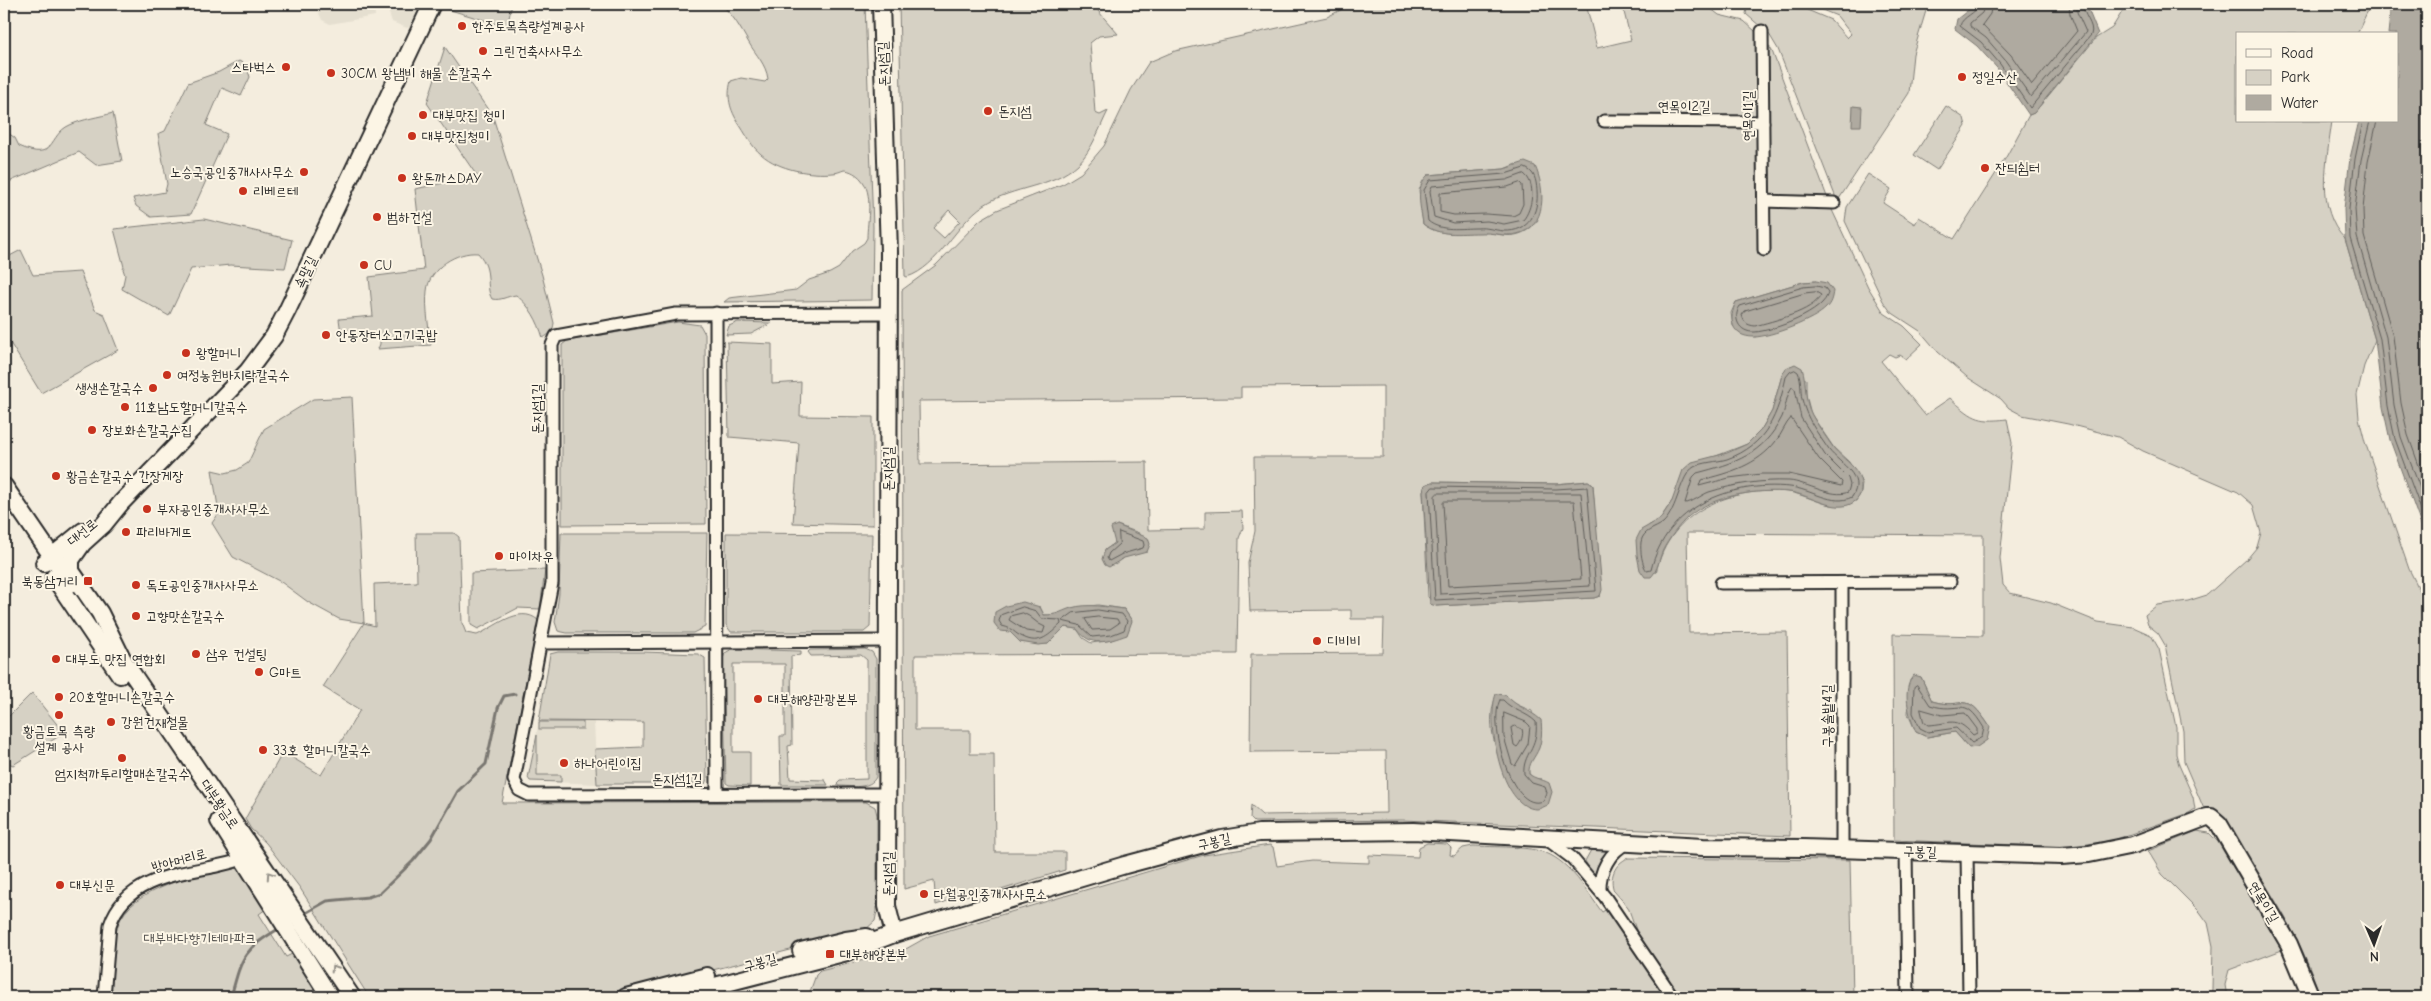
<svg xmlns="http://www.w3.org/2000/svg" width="2431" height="1001" viewBox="0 0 2431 1001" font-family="'Comic Neue','Poor Story',sans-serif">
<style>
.built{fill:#e5dfd0}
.green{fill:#d6d1c4;stroke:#807e78;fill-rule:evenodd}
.water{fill:#afaaa0;stroke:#7a7771}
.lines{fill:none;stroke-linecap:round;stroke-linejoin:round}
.shore{stroke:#605e5a;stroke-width:1}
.stream{stroke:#7a7771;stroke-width:3}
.street-casing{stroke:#2b2b2b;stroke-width:15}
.secondary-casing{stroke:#2b2b2b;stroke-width:20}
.street{stroke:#fcf5e5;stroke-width:11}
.secondary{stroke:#fcf5e5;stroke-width:16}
.oneway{stroke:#949088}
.poi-dot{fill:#c8321e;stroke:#fcf5e5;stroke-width:2}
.labels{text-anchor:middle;stroke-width:4;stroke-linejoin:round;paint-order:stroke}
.poi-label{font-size:14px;fill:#2b2b2b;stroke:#fcf5e5;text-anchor:start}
.street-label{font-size:14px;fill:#2b2b2b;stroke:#fcf5e5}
.park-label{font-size:14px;fill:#565451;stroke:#fcf5e5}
</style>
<rect width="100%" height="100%" fill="#f4edde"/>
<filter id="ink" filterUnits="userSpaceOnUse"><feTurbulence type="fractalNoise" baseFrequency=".02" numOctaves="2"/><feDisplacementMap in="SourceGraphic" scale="10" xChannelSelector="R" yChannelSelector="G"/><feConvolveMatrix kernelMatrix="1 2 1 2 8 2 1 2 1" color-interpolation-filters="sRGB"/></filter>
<g filter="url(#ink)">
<g class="built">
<path d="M315,4H374L375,16L330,24L322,20Z"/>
<path d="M386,4H421L412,26L407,28L392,22Z"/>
<path d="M539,721H594L597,784L530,781L528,778Z"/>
</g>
<g class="green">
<path d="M450,4H512L507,27L447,9Z"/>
<path d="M721,4H865L873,227L872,300L724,302L729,298L796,290L809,280L830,273L839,268L852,251L864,243L867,238C867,221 874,193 861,179C858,175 850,170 844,170C841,171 837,173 833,173C810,175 779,170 761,154C752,147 747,136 741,127C731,112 726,99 731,81L741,78L765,82L768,79C766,64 756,55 749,43C739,26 735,18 721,4Z"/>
<path d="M899,4H1092L1118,34L1099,36L1090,43L1095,113L1100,115L1108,111C1099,129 1092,150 1078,164C1052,188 1013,186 984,205C956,223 939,267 907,277L905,276ZM949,210L960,221L944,238L933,228Z"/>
<path d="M1352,4H1378L1381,6L1384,4H1586L1597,48L1631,40L1622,4H1705L1719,15L1744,21L1766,41L1772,51L1832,210L1868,287L1884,313L1904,326L1922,344L1906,359L1900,355L1895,357L1889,354L1881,361L1925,415L1950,398C1972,417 1977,423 2007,419L2012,443L2000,558L2003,585L2010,593L2051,603L2098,622L2133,627L2151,635L2159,649L2176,727V754L2179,765L2193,797L2195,809L2189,813L2114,840L2068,847L1894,840L1893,634L1983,636V535L1687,533L1689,633L1787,632L1790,836L1402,820L1254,822L1250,818L1251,805L1262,815L1387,813L1386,751L1250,752L1251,654L1383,653L1384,619H1351V610L1250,611L1248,563L1255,531L1254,457H1383V386L1241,387V398L919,401L920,464L1147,462L1148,530L1205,529V512L1242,511L1243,528L1239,538L1237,654L915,655V730H970V754H994L995,852H1065V870L1001,890L962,896L936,905L934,881L904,889L902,290L936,265L980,220L997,210L1063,184L1081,173L1104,146L1131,90L1149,62L1175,51L1327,17ZM1516,164L1538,220C1532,227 1528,231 1519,234C1507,238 1496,233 1484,232C1463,232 1441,238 1423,224L1419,190L1428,175L1504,169ZM1816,281L1807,320L1755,337L1733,326L1731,313L1736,302L1803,282ZM1782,375L1806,379V395L1811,414L1834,448L1849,462L1862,483L1861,493L1856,501C1848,503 1840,505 1833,505C1824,505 1802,494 1789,492C1731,486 1669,511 1656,573L1650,524L1660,519L1672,501L1711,458L1747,444L1761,430L1772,411ZM1588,481L1593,485L1600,596L1594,598L1436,606L1428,597L1423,491L1425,485L1432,482L1556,484ZM1117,525L1139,533L1124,558L1115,565L1105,550L1115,543ZM1098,605L1124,609L1132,621L1112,640L1091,643L1083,638L1077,629L1065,627L1048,644L1020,642L1010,632L1040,607L1044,615H1058L1072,608ZM1921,677L1932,701C1966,711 1964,687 1990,727L1969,748L1955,732L1927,737L1916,732L1908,714L1910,680ZM1497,694L1506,695L1513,703L1532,711L1538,749L1528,766L1529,774L1535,779H1542L1505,778C1497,751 1484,722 1497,694Z"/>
<path d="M1752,4H1793L1831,20L1847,38L1851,34L1837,16L1807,4H1928L1913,54L1909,93L1839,199L1836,198L1778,49L1769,34L1746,14L1747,8Z"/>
<path d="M2127,4H2368V10L2357,34H2237V121H2332C2327,160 2315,209 2345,239L2375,340L2364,366L2357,395L2359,418L2365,442L2409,569L2427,605V997H2320C2301,932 2259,876 2223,818L2217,811L2204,809L2184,762L2183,731L2165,645L2158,633L2148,625L2145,615L2157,605L2188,601L2207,595L2247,559L2257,547L2261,533L2253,505L2238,492L2143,451L2118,437L2068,424L2022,415L2009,408L2001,399L1967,377L1938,352L1920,331L1891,312L1883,301L1845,221L1847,207L1868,174L1891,189L1883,203L1915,224L1919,217L1954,239L2005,159L2029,115L2034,113L2096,38L2112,28Z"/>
<path d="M445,47L493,117L542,275L554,323C553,331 550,334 543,338C538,321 530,306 516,295C507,296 501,301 492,299C484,286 494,271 478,253C457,251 429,268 427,291C425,308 429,328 431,345L378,349L380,344V336L371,333H341L339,319L373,316L369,277L424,270L415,189L477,176L427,103Z"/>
<path d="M239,61L246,65L250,77L241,96L222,88L206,125L227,134L191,214L151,217L136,206L133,198L165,192L167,184L158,134L165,131L188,83L219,72Z"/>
<path d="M1946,106L1964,118L1966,126L1937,170L1914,155Z"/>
<path d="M113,113L122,161L96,165L79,152L4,184V130L15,138L19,146C57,163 47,135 70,125C83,119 99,117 113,113Z"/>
<path d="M204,219L292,240L285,268L230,265L191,269L169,316L122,289L125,275L123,269L124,267L114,229Z"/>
<path d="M21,250L33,275L80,272L95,310L104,314L118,350L41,393L4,333V259Z"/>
<path d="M678,322L700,325L705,334L706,524L562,525V345L567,341Z"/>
<path d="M738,322L772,323L751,334L726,335L729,326Z"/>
<path d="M727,342L772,344V384L801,382L800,416L873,417V525L793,523L799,443L729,437Z"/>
<path d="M352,397L364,623L375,626L374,584L417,582L416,533H454L459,537L462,623L466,633L477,635C494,628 519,604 538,620L502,803L866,802L875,807L877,815V911L875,921L864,931L608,997H369L300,888L266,843L251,829L245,819L283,752L321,775L360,710L323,687L364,623L339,619L308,602L281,582L233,557L212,523L219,513L212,470L225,473L237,470L248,463L264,429L313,399Z"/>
<path d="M561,533H707L705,627L693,633H567L558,631L555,622L559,594Z"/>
<path d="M726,533L872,534L870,627L864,632H731L726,625Z"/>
<path d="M545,570L540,609L518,608L478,629L471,625V573Z"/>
<path d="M732,649L801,651V655L791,656L792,745L788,746L790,779L825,780L828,785H781L780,736H785V664H733V752H750V786L729,785L726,783L723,659L725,653Z"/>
<path d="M865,649L872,652L876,659V777C870,790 850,786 838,786L837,783L840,780L867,779V660L861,655L811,656L808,652L810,650Z"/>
<path d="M643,652L698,654L705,658L707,779L705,784H597L595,749L643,747V722L539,721L550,654L558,652Z"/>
<path d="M32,693L64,733L13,765L4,761V721Z"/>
<rect x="539" y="722" width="44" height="7"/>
<path d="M537,735V775H561V782L530,781L528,778Z"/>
<path d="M2197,831L2209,833L2218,842L2282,950L2229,970L2225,985L2227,997H2202L2211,995L2212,989L2213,946L2208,923L2200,912L2162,874L2148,851Z"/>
<path d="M1427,843L1447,844L1451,848L1450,855L1454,856L1463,848L1473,846C1492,847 1530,846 1546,853C1571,863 1587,892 1602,912L1607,909L1667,997H808L816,975L820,971L904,950L929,936L1204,855L1270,845L1273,847L1277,866L1312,861L1369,863V855L1418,857L1419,847Z"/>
<path d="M1591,850H1605L1608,853L1597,875L1592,873L1585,861Z"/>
<path d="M1628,858L1850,860L1853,997H1678L1640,941L1628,907L1614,891C1609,878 1614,864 1628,858Z"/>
<path d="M230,867L240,869L266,909L259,914L286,957L294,953L323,997H109C111,974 111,947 118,925C131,888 196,875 230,867Z"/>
</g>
<g class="water">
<path d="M1976,4H2089L2088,9L2098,34L2034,113L2029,115L1997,68L1977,46L1955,29L1957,19Z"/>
<path d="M2388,4H2427V541L2390,440L2383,407L2375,340L2345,239L2344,209L2350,158L2359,121H2397V34H2388L2390,15Z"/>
<path d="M1853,106L1862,107L1861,126H1852Z"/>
<path d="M1525,162L1535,166C1545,188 1548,227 1517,234C1504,237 1492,232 1479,233C1459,233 1440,237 1423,224C1421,208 1414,187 1428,175L1504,169Z"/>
<path d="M1816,281L1827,283L1833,291C1832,298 1831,303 1826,308C1815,320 1770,337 1754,337C1731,337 1728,319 1736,302L1803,282Z"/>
<path d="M1795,364L1802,368C1807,383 1804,401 1812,415C1818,426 1826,437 1833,447C1844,461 1863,469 1861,489C1861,494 1858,499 1854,502C1836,515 1809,494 1789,492C1757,489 1713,495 1688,517C1680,524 1668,540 1663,550C1659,559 1658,570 1651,577H1645L1640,570L1637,555L1636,540L1641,530L1660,519L1672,501L1683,470L1692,462L1727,453L1747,444L1761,430L1772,411L1782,375L1786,368Z"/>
<path d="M1589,481L1593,486L1602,590L1600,596L1594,598L1436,606L1430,604L1423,491L1425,485L1432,482L1556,484Z"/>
<path d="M1117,525L1148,538L1150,544L1147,552L1124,558L1109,567L1105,565L1102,559L1105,550L1115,543L1111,528Z"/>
<path d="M1023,602L1040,607L1044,615C1058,615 1059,612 1071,608C1088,603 1108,607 1124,609L1132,621L1127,635C1107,642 1091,648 1077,629L1065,627L1048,644L1038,645L1020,642L1010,632L1000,631L994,623L995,612L1006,606Z"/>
<path d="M1914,675L1921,677L1932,701C1966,711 1964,687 1990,727L1987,740L1977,747L1969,748L1955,732L1927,737L1916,732C1909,716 1901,689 1914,675Z"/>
<path d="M1496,694L1506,695C1516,707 1529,709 1541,720C1542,729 1542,739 1539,748C1535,758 1528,763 1529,774C1535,779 1542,779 1549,783L1552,792L1548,805C1545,806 1540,809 1537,809C1500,809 1486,720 1496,694Z"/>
</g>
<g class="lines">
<g class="shore">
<path d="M1979,4C1977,14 1962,16 1960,26L1981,42L2000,64L2030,108L2091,35C2095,24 2082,15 2083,4"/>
<path d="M1985,4L1982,13L1970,23V26L1986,38L2005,60L2031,97L2086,32L2077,12V4"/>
<path d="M1992,4L1990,14L1982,25L2011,55L2032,85L2077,31L2070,14L2069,4"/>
<path d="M2363,121L2355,159L2349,209L2350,238L2380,339L2388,406L2395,439L2427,526"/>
<path d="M2370,121L2361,160L2355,209L2357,237L2386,337L2394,405L2401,437L2427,507"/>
<path d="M2377,121L2368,162L2363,209L2364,236L2393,336L2401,403L2408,435L2427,488"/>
<path d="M1525,168C1535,172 1536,180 1537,190C1539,213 1529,232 1504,231C1494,230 1486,227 1477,228C1461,228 1441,232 1428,221L1424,190L1430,180L1505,174Z"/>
<path d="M1524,174C1537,183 1532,210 1523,220L1504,224L1487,221L1453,223L1434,217L1430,191L1432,186L1506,180Z"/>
<path d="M1520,183L1522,185L1523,204L1519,213L1513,216L1486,214L1454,215L1440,212V193L1507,187Z"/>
<path d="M1816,286L1825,288L1828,292C1826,312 1772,331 1755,332C1739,333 1732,318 1740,306L1803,287Z"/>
<path d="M1816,292L1821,295C1813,312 1772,321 1755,326C1747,325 1744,323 1742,315L1745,311L1805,293Z"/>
<path d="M1795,370L1798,372C1802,381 1800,390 1802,399C1806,418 1818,434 1829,450C1840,464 1866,476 1852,497C1833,507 1811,489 1790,487C1729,481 1666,507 1651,570L1647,571C1642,565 1640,551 1641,542C1643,530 1655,529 1663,523C1678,509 1680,475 1694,467C1703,462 1717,462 1727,459C1767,445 1778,414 1786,377L1790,372Z"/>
<path d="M1792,387L1795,389L1801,418L1825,455L1848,478L1850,485L1848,492C1833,499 1806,482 1789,481C1761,480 1735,484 1709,492C1701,495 1692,503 1685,503L1693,477L1697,473C1735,463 1763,455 1782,417C1786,408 1786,395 1792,387Z"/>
<path d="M1791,418L1819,459L1842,482L1841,486L1789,474H1761L1729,478L1699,486L1701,480C1729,473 1758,465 1776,441C1782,434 1785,424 1791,418Z"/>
<path d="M1433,487L1556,489L1587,487L1596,591L1435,600L1429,492Z"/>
<path d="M1438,493H1581L1590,586L1440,594L1435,496Z"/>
<path d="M1445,501H1574L1581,579L1448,586L1443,503Z"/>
<path d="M1119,532L1143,541L1144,545L1143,548L1122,554L1109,561L1107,558L1109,553L1119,544Z"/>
<path d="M1023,607L1036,611L1042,619L1060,620L1061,624C1050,634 1040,646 1023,637C1013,633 1015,629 1002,626L999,621L1001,615Z"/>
<path d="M1098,610L1122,614L1127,621L1124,630L1111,635L1092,637L1079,625L1062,621L1073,613Z"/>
<path d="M1023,613C1032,616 1036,624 1045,627L1043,633L1026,631L1009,620L1011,616Z"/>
<path d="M1098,617L1117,619L1119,623L1110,629L1092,630L1085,619Z"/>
<path d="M1917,685L1930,705C1961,715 1963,693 1984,728L1982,737L1972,743L1956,728L1928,732L1920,728L1913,713L1914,687Z"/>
<path d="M1500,700H1503C1513,711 1526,712 1536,722C1539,748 1522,754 1524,774L1532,783L1545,787L1547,793L1543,801C1510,814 1488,721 1500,700Z"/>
<path d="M1921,709L1942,715L1965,713L1977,729V733L1973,735C1955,715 1951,724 1928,725L1924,722Z"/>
<path d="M1504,713L1526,722L1530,726L1528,744L1515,766L1512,764L1504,737Z"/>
<path d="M1515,726L1522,729C1524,734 1521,743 1517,747L1514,745L1511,728Z"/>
</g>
<g class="stream">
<path d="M302,915L327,901L368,897L380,893L413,861L431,839L458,791L486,764L498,708L504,696L515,694"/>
<path d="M231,997C242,956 243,950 280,928"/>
</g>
<g class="street-casing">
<g id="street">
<path d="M1762,31L1764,250"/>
<path d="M1604,121L1763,122"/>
<path d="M1764,201L1834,203"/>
<path d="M716,313L717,794"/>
<path d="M1721,583L1950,582"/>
<path d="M1842,583V849"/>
<path d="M541,643L889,641"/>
<path d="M888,794L529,795L519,790L514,780L552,583V345L556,336L676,314L889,313"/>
<path d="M1548,840L1572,858L1605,897L1673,997"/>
<path d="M1906,850L1908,997"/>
<path d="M1967,852L1969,997"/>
<path d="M1600,890C1599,871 1610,851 1628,843"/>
<path d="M104,997L110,925C124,881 174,874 212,867C225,864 238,862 249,856"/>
</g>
</g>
<g class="secondary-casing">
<g id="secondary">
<path d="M881,4L889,252L887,906L894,934"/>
<path d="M4,486L71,584"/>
<path d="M44,563L83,531"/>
<path d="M54,577L120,675"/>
<path d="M119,654L352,997"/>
<path d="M124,662L100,613L71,571V560L83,543L104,524L121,503L248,371L274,336L287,311L432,4"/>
<path d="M219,821L330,997"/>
<path d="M801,951L846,940L867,937"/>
<path d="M626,997L707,976"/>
<path d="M672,997L847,952L894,934L1125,865L1222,839L1259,833L1413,831L1703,847L1803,848L2061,856L2089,854L2133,845L2207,817H2211L2219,824L2289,944L2311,997"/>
</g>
</g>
<use href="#street" class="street"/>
<use href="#secondary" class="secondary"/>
</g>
<defs><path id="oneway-chevron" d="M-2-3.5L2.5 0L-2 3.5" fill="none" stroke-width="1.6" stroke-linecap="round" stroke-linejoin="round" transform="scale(1.25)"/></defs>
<g class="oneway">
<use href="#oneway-chevron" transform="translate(270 875) rotate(-124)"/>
<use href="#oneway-chevron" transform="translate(334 968) rotate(-123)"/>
</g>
</g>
<g class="poi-dot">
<circle cx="462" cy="26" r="5"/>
<circle cx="483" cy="51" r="5"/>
<circle cx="286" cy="67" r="5"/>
<circle cx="331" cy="73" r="5"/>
<circle cx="1962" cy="77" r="5"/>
<circle cx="988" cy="111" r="5"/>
<circle cx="423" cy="115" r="5"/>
<circle cx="412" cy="136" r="5"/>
<circle cx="1985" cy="168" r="5"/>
<circle cx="304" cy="172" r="5"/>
<circle cx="402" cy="178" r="5"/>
<circle cx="243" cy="191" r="5"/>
<circle cx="377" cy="217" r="5"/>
<circle cx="364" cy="265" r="5"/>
<circle cx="326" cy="335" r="5"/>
<circle cx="186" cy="353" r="5"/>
<circle cx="167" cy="375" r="5"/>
<circle cx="153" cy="388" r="5"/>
<circle cx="125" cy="407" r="5"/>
<circle cx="92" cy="430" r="5"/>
<circle cx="56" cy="476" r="5"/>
<circle cx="147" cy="509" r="5"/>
<circle cx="126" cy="532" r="5"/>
<circle cx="499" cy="556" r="5"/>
<rect x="83" y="576" width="10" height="10" rx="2.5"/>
<circle cx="136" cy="585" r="5"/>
<circle cx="136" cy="616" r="5"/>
<circle cx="1317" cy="641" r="5"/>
<circle cx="196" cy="654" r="5"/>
<circle cx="56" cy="659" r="5"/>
<circle cx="259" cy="672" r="5"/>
<circle cx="59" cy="697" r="5"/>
<circle cx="758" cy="699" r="5"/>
<circle cx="59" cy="715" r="5"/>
<circle cx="111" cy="722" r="5"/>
<circle cx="263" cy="750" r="5"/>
<circle cx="122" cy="758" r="5"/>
<circle cx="564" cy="763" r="5"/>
<circle cx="60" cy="885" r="5"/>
<circle cx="924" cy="894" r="5"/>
<rect x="825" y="949" width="10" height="10" rx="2.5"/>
</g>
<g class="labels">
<g class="poi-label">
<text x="472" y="31">한주토목측량설계공사</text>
<text x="493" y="56">그린건축사사무소</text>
<text x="276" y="72" text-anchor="end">스타벅스</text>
<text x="341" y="78">30CM 왕냄비 해물 손칼국수</text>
<text x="1972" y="82">정일수산</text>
<text x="998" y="116">돈지섬</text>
<text x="433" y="120">대부맛집 청미</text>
<text x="422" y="141">대부맛집청미</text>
<text x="1995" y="173">잔듸쉼터</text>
<text x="294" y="177" text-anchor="end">노승국공인중개사사무소</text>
<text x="412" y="183">왕돈까스DAY</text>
<text x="253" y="196">리베르테</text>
<text x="387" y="222">범하건설</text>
<text x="374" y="270">CU</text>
<text x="336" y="340">안동장터소고기국밥</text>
<text x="196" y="358">왕할머니</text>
<text x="177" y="380">여정농원바지락칼국수</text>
<text x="143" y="393" text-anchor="end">생생손칼국수</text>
<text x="135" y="412">11호남도할머니칼국수</text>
<text x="102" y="435">장보화손칼국수집</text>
<text x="66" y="481">황금손칼국수 간장게장</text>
<text x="157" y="514">부자공인중개사사무소</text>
<text x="136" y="537">파리바게뜨</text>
<text x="509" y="561">마이차우</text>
<text x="78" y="586" text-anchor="end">북동삼거리</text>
<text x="146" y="590">독도공인중개사사무소</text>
<text x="146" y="621">고향맛손칼국수</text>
<text x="1327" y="646">디비비</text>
<text x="206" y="659">삼우 컨설팅</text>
<text x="66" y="664">대부도 맛집 연합회</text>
<text x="269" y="677">G마트</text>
<text x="69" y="702">20호할머니손칼국수</text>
<text x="768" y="704">대부해양관광본부</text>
<text x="121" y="727">강원건재철물</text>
<text x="59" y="736" text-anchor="middle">황금토목 측량<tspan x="59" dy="16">설계 공사</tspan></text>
<text x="273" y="755">33호 할머니칼국수</text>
<text x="574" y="768">하나어린이집</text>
<text x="122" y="779" text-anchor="middle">엄지척까투리할매손칼국수</text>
<text x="70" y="890">대부신문</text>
<text x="934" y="899">다월공인중개사사무소</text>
<text x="840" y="959">대부해양본부</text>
</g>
<g class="street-label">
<text transform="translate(883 64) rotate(-92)" y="5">돈지섬길</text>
<text x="1684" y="111">연목이2길</text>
<text transform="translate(1748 116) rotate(-90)" y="5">연목이1길</text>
<text transform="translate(305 272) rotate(-65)" y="5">속말길</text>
<text transform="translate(537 409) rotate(-90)" y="5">돈지섬1길</text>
<text transform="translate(888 469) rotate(-90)" y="5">돈지섬길</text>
<text transform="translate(82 532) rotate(-39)" y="5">대선로</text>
<text transform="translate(1827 716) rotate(-90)" y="5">구봉솔밭4길</text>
<text x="677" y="784">돈지섬1길</text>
<text transform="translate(220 804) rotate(56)" y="5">대부황금로</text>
<text transform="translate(1214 841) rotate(-13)" y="5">구봉길</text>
<text transform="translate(1920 851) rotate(2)" y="5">구봉길</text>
<text transform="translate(179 860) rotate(-15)" y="5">방아머리로</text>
<text transform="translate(888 874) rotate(-90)" y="5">돈지섬길</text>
<text transform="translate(2264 902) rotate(59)" y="5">연목이길</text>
<text transform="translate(760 962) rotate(-15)" y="5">구봉길</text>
</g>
<g class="park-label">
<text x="200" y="943">대부바다향기테마파크</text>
</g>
</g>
<rect width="2431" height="1001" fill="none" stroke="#fcf5e5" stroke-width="20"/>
<rect x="10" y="10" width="2411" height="981" fill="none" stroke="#2b2b2b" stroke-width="2" filter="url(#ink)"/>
<rect x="2236" y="32" width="162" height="90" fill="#fcf5e5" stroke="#a8a49b"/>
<rect x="2246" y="49" width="25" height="8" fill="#fcf5e5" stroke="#a8a49b"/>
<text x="2281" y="58" font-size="15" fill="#2b2b2b">Road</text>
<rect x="2246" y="70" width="25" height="15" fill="#d6d1c4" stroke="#a8a49b"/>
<text x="2281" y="82" font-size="15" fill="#2b2b2b">Park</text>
<rect x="2246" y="95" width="25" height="15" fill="#afaaa0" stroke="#a8a49b"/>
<text x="2281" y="108" font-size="15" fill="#2b2b2b">Water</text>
<g transform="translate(2374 944) rotate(178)" stroke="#fcf5e5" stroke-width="4" paint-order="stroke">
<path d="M0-4L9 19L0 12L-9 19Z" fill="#2b2b2b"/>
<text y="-8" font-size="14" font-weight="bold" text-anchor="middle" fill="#2b2b2b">N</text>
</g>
</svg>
